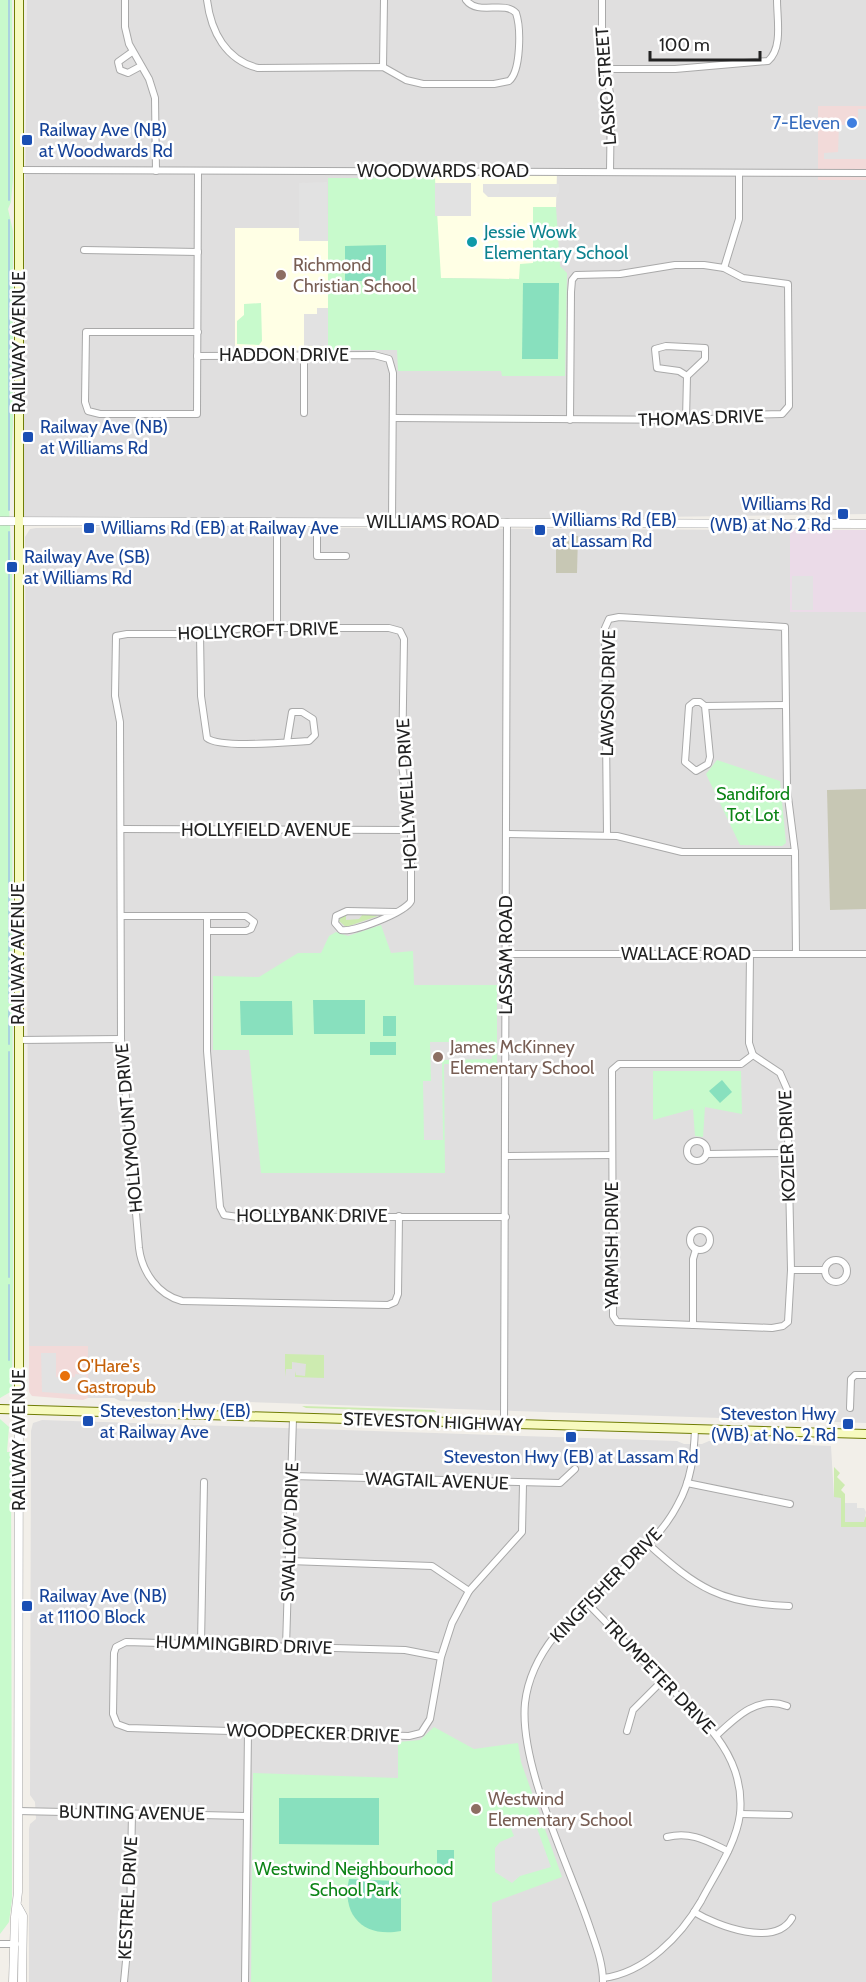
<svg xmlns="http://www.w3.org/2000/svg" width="866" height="1982" viewBox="0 0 866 1982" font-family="Cabin,sans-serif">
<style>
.residential{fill:#e0dfdf}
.commercial{fill:#f2dad9}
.industrial{fill:#ebdbe8}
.education{fill:#ffffe5}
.construction{fill:#c7c7b4}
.grass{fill:#cdebb0}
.park{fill:#c8facc}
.pitch{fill:#88e0be}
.parking{fill:#e2e2e2}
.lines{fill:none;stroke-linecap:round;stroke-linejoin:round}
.stream{stroke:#aad3df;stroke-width:2}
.minor-casing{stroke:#a9a9a9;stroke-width:8}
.tertiary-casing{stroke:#a9a9a9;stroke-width:9}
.secondary-casing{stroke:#707d05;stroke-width:10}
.minor{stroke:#fff;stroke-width:6}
.tertiary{stroke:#fff;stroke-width:8}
.secondary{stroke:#f7fabf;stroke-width:8}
.shop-dot{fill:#3f7fe0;stroke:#fff;stroke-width:2}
.transit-dot{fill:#1a4fb4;stroke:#fff;stroke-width:2}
.culture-dot{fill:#0f9aa8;stroke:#fff;stroke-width:2}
.education-dot{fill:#8d6e63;stroke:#fff;stroke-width:2}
.food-dot{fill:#e8710a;stroke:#fff;stroke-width:2}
.labels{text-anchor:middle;stroke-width:5;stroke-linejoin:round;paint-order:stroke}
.street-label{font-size:18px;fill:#222;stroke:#fff}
.shop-label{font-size:18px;fill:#366cbe;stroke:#fff;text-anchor:end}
.transit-label{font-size:18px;fill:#164399;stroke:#fff;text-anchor:start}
.culture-label{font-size:18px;fill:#0d838f;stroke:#fff;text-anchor:start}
.education-label{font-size:18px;fill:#785e54;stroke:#fff;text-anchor:start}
.park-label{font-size:18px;fill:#0c8416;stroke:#fff}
.food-label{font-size:18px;fill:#c56008;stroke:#fff;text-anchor:start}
</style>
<rect width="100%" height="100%" fill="#f2efe9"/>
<g class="residential">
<path d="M27,0H866V106H818V179L866,180V514L586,518H22Z"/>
<path d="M137,527L790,530V612H866V1423L221,1401L219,1404L120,1401L114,1398H88V1346H29L25,537L30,529L36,528Z"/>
<path d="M42,1420L677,1441L684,1444H702L709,1441L831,1446L834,1497H841V1526L866,1527V1982H29V1829L30,1824L36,1819L35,1802L30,1795L31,1431L33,1423Z"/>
</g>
<g class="commercial">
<rect x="818" y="106" width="48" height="74"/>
<path d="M29,1346H88V1398L83,1400L32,1396L29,1392Z"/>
</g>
<rect class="industrial" x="790" y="530" width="76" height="82"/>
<g class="education">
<path d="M435,172H557L556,207H533V264L519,279L440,278L435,216Z"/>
<path d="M235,228H299L300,241H328V308H317V314H304V345L328,346V350H235Z"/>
</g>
<g class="construction">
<path d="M556,536H578L577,573H556Z"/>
<path d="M866,789V909L830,910L827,790Z"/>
</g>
<g class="grass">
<path d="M346,914V920L359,919L363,914L378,916L346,927L339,921L341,916Z"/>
<path d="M285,1354L324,1355V1378L295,1377V1371L296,1375L305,1376L306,1364L292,1362V1369H286L285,1377Z"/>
<path d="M302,1406L434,1410L437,1412L306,1408Z"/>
<path d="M834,1467L840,1473L837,1477L845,1485L841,1490L845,1494V1522L864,1520L866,1516V1527H841V1498L834,1497Z"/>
</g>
<g class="park">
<path d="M0,0H12L13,179L11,202L8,209L13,231V424L9,505L12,567L13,1281L12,1391L0,1398Z"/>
<path d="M328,178H435L441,278L519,279L520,264L533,263V207H556L560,266L567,273L565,376H502L501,371H398L397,350H328Z"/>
<path d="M261,303L262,341L259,345L237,344V321L244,315V304Z"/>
<path d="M717,760L780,781L786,843L782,846L740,845L706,774Z"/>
<path d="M381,925L391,953L413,951L414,985H497V1064H444L445,1173H261L249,1050H213V976L259,977L298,953H321L329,936L336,932L348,936Z"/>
<path d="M653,1071H741L742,1114L705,1107L703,1137L695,1136L693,1109L653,1120Z"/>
<path d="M0,1419L9,1427L7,1452H11L12,1899L9,1922L0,1934Z"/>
<path d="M434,1727L474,1749L518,1743L521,1762L562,1877L492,1903V1982H251L253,1773L398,1778V1742L420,1740Z"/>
</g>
<g class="pitch">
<path d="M386,245V281H345V246Z"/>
<path d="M523,283H559L558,359H522Z"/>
<path d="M313,1000H365V1034H314Z"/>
<path d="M240,1001H292L293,1035H241Z"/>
<rect x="383" y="1016" width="13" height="20"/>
<rect x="370" y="1042" width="26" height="13"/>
<path d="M722,1080L732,1092L720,1103L709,1091Z"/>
<path d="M279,1798H379V1845L279,1844Z"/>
<rect x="437" y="1850" width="17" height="22"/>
<path d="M349,1879L396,1881L401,1885V1931C365,1938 341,1917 349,1879Z"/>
</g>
<g class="parking">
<path d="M858,109H866V159H824V153L838,152L839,125H858Z"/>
<path d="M327,182L328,241H299V183Z"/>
<rect x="435" y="183" width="36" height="33"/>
<path d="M483,184H559V192L556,197H488L483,192Z"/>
<path d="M317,308H328V346H304V314H317Z"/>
<rect x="792" y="576" width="21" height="34"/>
<path d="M430,1042H458V1049H467V1052H479V1047H492V1059L442,1060L443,1140H424L423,1081H431Z"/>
<path d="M41,1353H56V1377L67,1378L75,1377V1374L86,1375V1395L42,1392Z"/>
<path d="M845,1503H857V1508H864L866,1512L864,1522H845Z"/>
<path d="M534,1820L551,1867L520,1876L512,1883L495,1872V1848L500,1842L514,1836L511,1829Z"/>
</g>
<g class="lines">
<g class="stream">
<path d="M9,0V200"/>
<path d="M9,220V510"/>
<path d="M9,532V1002"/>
<path d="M9,1010V1044"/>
<path d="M9,1052V1277"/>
<path d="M9,1285V1360"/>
</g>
<g class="minor-casing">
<g id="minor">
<path d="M125,0V27L129,44L149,79L155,98L156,171"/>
<path d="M207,0C211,32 226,60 258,68L383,67L406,80L423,84H494L509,81C521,71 521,28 516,13C504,0 478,16 466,0"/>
<path d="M602,0V42L611,100L610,171"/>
<path d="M132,52L118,62L120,70L128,73L141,66"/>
<path d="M383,67L384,0"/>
<path d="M607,69H675L768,61C783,48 777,19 777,0"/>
<path d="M19,170L866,173"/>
<path d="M84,250L198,252"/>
<path d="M724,268L739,219V173"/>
<path d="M198,332H86L85,402L88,411L100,414H197C198,333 198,252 198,171"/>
<path d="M197,356L374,355L389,359L393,373L392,522"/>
<path d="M304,413V355"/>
<path d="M393,418L705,420L739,415L782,414L789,406L788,284L743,278L724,268L704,265H675L620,274L576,275L572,280L571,292L570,420"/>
<path d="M686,420L687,376L679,371L657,368L655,349L666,346L705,348V359L687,376"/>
<path d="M277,522V628"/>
<path d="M317,522V556H346"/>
<path d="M200,634L201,696L207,738C220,749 290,742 309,741L315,735L313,719L302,712H292L287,742"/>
<path d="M705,706L710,757L708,764L696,771L685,762L689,706L694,702H700L705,706L785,705"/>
<path d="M121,829L411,830"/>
<path d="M506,834L617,836L682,852H795"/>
<path d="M607,835L605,628L609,619L619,617L785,627L787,789L795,852L796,954"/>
<path d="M396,912L347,911L336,916L335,923L341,930C353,933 406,912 411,901V830L402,765L404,639L400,631L389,628H244L203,634H127L116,636L115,696L120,722L121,1039L139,1248C142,1272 158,1295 182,1301L388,1305L395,1302L398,1294L399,1216"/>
<path d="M122,916H207V1051L220,1207L224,1215L238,1217H506"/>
<path d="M207,916H246L254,922L251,929L246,931H207"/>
<path d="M506,954H866"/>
<path d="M750,954L749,1043L753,1055"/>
<path d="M19,1040L121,1039"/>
<path d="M753,1055L780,1073L787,1089L791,1270L788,1322L783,1326L772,1328L617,1322L613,1316L612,1070L619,1064H741Z"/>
<circle cx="697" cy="1151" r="10"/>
<path d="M707,1154L789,1153"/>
<path d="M506,1156L612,1155"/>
<circle cx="700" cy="1240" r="10"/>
<circle cx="836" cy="1271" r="11"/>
<path d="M791,1270H825"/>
<path d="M693,1325V1259L696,1249"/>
<path d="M850,1408L851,1379L855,1375H866"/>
<path d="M504,1424L507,522"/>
<path d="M292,1476L560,1483L575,1469"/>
<path d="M687,1483L790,1504"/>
<path d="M647,1543C697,1588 721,1604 789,1606"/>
<path d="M289,1561L432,1566L469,1591"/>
<path d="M586,1602C612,1628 637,1655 663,1681C701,1718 746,1754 740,1814C736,1845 715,1874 701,1901C681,1936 645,1973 603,1978"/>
<path d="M201,1644L204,1482"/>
<path d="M286,1647L293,1418"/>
<path d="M441,1657L405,1650L126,1642L116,1647L114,1653L113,1714L117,1724L128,1728L409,1736L421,1733L430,1719L441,1657L452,1623L469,1591L522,1532L523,1484"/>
<path d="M627,1731L633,1710L663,1680"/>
<path d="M717,1735C737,1716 759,1695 787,1706"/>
<path d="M18,1811L246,1816"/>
<path d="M740,1814L789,1815"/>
<path d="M667,1837C691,1831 707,1841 728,1851"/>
<path d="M694,1912C717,1926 775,1948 792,1918"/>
<path d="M0,1944H16"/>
<path d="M124,1982L130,1919L132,1813"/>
<path d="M245,1982L248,1731"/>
<path d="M603,1982C603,1962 595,1943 589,1925C568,1863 519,1765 525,1703C535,1615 642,1575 678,1504C691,1481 694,1455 695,1429"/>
</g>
</g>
<g class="tertiary-casing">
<g id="tertiary">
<path d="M0,521L866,524"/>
<path d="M18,1907L23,1916L22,1982"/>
<path d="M13,1982L15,1917L18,1892L19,1409"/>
</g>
</g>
<g class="secondary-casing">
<g id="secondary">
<path d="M19,0V1409"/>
<path d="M0,1409L866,1434"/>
</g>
</g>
<use href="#minor" class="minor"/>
<use href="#tertiary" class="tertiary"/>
<use href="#secondary" class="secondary"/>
</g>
<circle class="shop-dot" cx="852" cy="123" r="6"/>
<g class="transit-dot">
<rect x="21" y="134" width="12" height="12" rx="3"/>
<rect x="22" y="431" width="12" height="12" rx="3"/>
<rect x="837" y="508" width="12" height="12" rx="3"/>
<rect x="83" y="522" width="12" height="12" rx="3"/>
<rect x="534" y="524" width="12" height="12" rx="3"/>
<rect x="6" y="561" width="12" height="12" rx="3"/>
<rect x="82" y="1415" width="12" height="12" rx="3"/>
<rect x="842" y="1418" width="12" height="12" rx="3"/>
<rect x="565" y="1431" width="12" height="12" rx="3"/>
<rect x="21" y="1600" width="12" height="12" rx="3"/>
</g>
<circle class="culture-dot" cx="472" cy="242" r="6"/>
<g class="education-dot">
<circle cx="281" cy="275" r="6"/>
<circle cx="438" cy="1057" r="6"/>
<circle cx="476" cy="1809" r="6"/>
</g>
<circle class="food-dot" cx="65" cy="1376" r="6"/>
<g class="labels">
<g class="street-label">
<text transform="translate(606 86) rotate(-94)" y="6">LASKO STREET</text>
<text x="443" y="177">WOODWARDS ROAD</text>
<text transform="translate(19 342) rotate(-90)" y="6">RAILWAY AVENUE</text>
<text x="284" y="361">HADDON DRIVE</text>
<text transform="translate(701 418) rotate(-2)" y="6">THOMAS DRIVE</text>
<text x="433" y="528">WILLIAMS ROAD</text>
<text transform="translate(258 631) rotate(-2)" y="6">HOLLYCROFT DRIVE</text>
<text transform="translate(608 693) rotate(-89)" y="6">LAWSON DRIVE</text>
<text transform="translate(407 794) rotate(-93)" y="6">HOLLYWELL DRIVE</text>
<text x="266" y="836">HOLLYFIELD AVENUE</text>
<text transform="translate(18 954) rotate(-90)" y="6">RAILWAY AVENUE</text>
<text x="686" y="960">WALLACE ROAD</text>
<text transform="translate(506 955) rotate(-90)" y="6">LASSAM ROAD</text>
<text transform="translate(129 1128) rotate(-95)" y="6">HOLLYMOUNT DRIVE</text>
<text transform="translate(787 1146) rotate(-92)" y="6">KOZIER DRIVE</text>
<text x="312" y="1222">HOLLYBANK DRIVE</text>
<text transform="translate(612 1245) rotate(-90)" y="6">YARMISH DRIVE</text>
<text transform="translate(433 1422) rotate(2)" y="6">STEVESTON HIGHWAY</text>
<text transform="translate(19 1440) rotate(-90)" y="6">RAILWAY AVENUE</text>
<text transform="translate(437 1481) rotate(2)" y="6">WAGTAIL AVENUE</text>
<text transform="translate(290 1532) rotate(-88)" y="6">SWALLOW DRIVE</text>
<text transform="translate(606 1585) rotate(-46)" y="6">KINGFISHER DRIVE</text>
<text transform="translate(244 1645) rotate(2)" y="6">HUMMINGBIRD DRIVE</text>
<text transform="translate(659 1676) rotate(46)" y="6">TRUMPETER DRIVE</text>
<text transform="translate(313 1733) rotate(2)" y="6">WOODPECKER DRIVE</text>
<text transform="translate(132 1813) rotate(1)" y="6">BUNTING AVENUE</text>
<text transform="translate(128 1898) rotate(-87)" y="6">KESTREL DRIVE</text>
</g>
<g class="shop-label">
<text x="840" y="129">7-Eleven</text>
</g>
<g class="transit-label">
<text x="39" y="136">Railway Ave (NB)<tspan x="39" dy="21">at Woodwards Rd</tspan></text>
<text x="40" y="433">Railway Ave (NB)<tspan x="40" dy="21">at Williams Rd</tspan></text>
<text x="831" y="510" text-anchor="end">Williams Rd<tspan x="831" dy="21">(WB) at No 2 Rd</tspan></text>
<text x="552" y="526">Williams Rd (EB)<tspan x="552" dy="21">at Lassam Rd</tspan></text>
<text x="101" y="534">Williams Rd (EB) at Railway Ave</text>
<text x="24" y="563">Railway Ave (SB)<tspan x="24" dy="21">at Williams Rd</tspan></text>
<text x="100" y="1417">Steveston Hwy (EB)<tspan x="100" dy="21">at Railway Ave</tspan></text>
<text x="836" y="1420" text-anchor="end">Steveston Hwy<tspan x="836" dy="21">(WB) at No. 2 Rd</tspan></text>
<text x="571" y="1463" text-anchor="middle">Steveston Hwy (EB) at Lassam Rd</text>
<text x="39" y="1602">Railway Ave (NB)<tspan x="39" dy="21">at 11100 Block</tspan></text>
</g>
<g class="culture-label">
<text x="484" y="238">Jessie Wowk<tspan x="484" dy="21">Elementary School</tspan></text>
</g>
<g class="education-label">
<text x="293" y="271">Richmond<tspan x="293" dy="21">Christian School</tspan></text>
<text x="450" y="1053">James McKinney<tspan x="450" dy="21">Elementary School</tspan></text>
<text x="488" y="1805">Westwind<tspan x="488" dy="21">Elementary School</tspan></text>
</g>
<g class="park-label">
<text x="753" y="800">Sandiford<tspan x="753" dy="21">Tot Lot</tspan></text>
<text x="354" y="1875">Westwind Neighbourhood<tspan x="354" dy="21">School Park</tspan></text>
</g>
<g class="food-label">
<text x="77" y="1372">O'Hare's<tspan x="77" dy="21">Gastropub</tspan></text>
</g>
</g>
<path d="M650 51v9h110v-9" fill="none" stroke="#222222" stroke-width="3"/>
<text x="659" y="51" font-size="18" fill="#222222" stroke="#ffffff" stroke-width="4.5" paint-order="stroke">100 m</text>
</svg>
